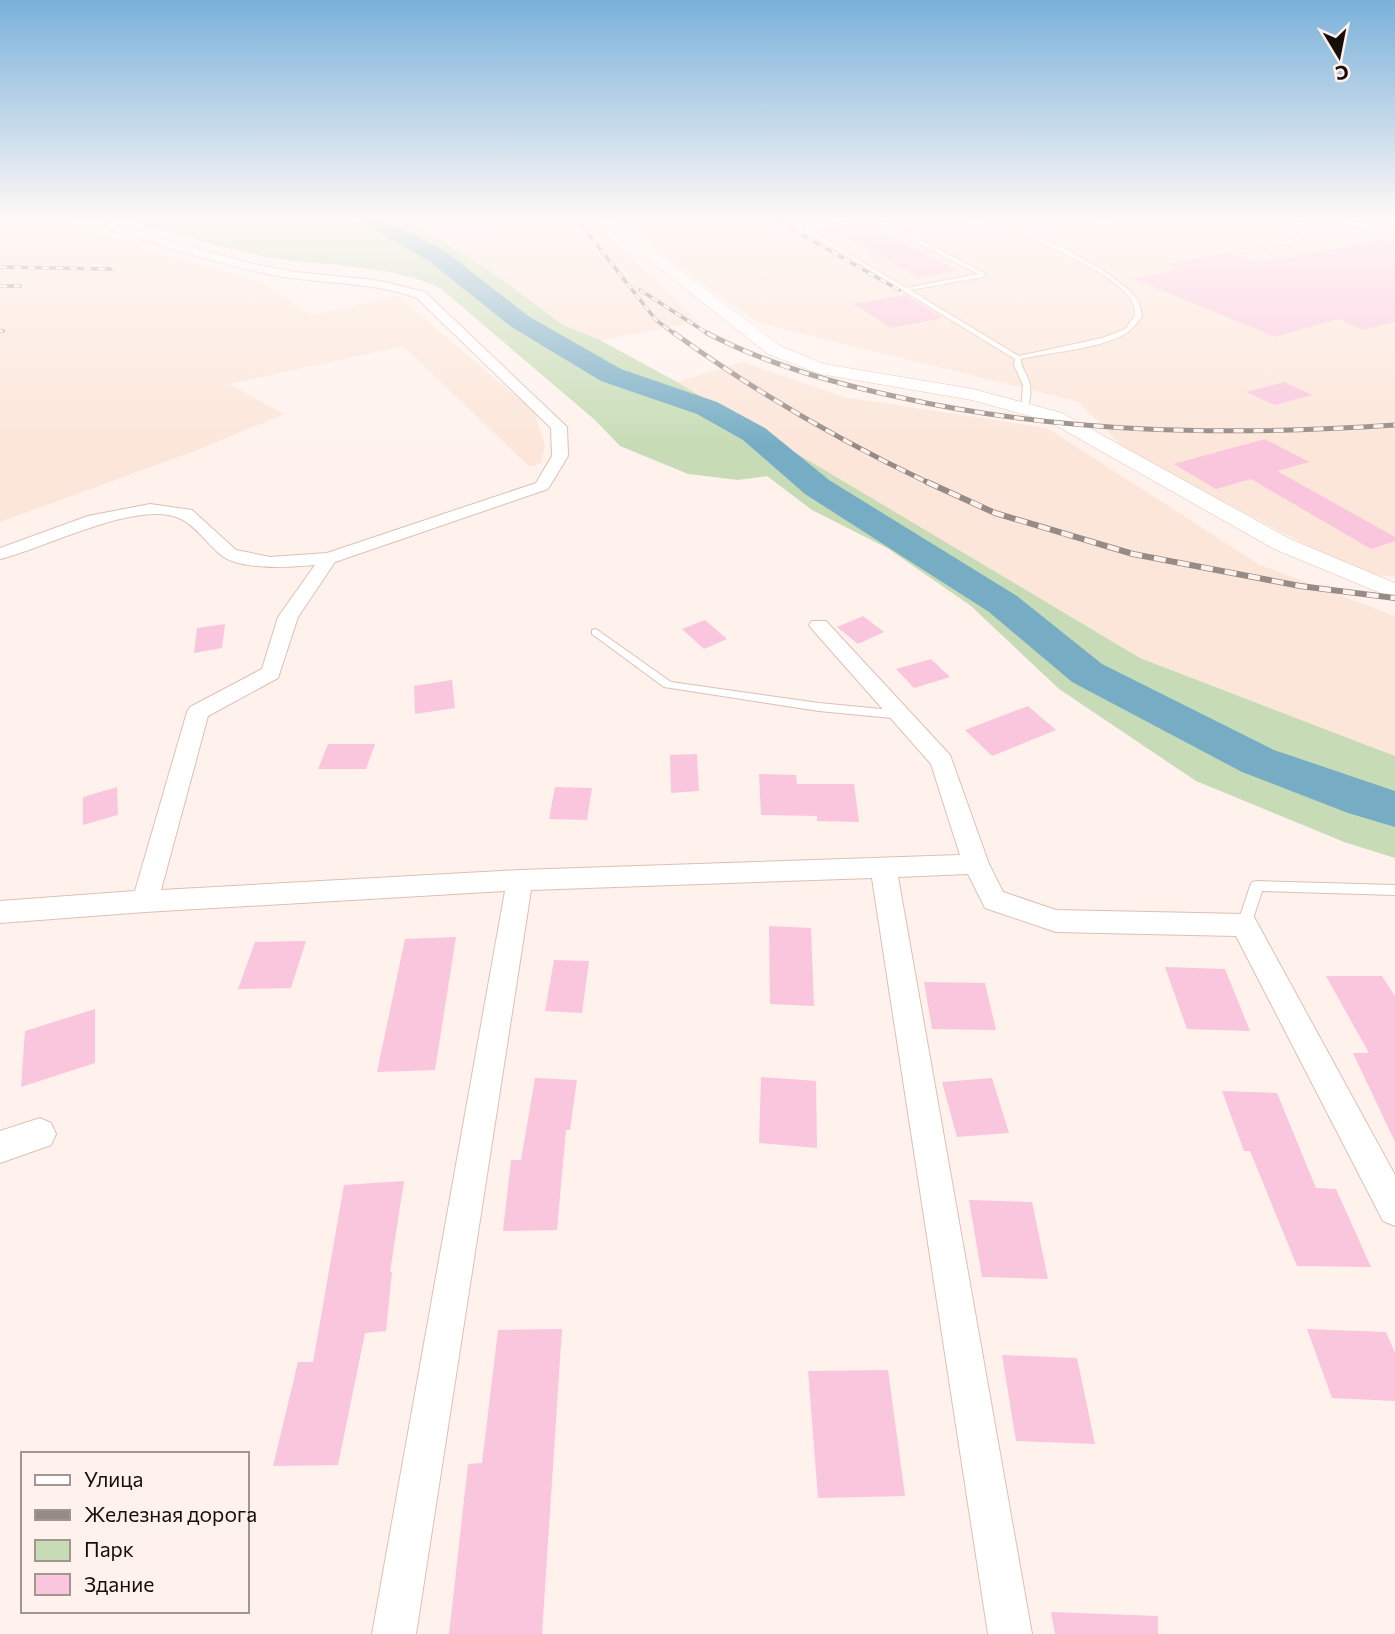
<svg xmlns="http://www.w3.org/2000/svg" width="1395" height="1634" viewBox="0 0 1395 1634" font-family="Commissioner,sans-serif">
<style>
.industrial{fill:#fce6d9}
.green{fill:#c7dcb6}
.lines{fill:none;stroke-linecap:round;stroke-linejoin:round}
.river{fill:#76adc4;fill-rule:evenodd}
.building{fill:#fac6de}
.service-casing{stroke:#ddc0b3;stroke-width:2}
.minor-casing{stroke:#ddc0b3;stroke-width:2}
.tertiary-casing{stroke:#ddc0b3;stroke-width:1}
.service{fill:#fff;fill-rule:evenodd}
.minor{fill:#fff;fill-rule:evenodd}
.tertiary{fill:#fff;fill-rule:evenodd}
.rail-far2-casing{stroke:#968b86;stroke-width:3.5}
.rail-far1-casing{stroke:#968b86;stroke-width:5}
.rail-casing{stroke:#968b86;stroke-width:6}
.rail-far2{stroke:#fff2ed;stroke-width:2.5;stroke-dasharray:7;stroke-linecap:butt}
.rail-far1{stroke:#fff2ed;stroke-width:3.5;stroke-dasharray:10;stroke-linecap:butt}
.rail{stroke:#fff2ed;stroke-width:4.5;stroke-dasharray:12;stroke-linecap:butt}
</style>
<rect width="100%" height="100%" fill="#fff2ed"/>
<g class="industrial">
<path d="M0,217H62L74,227L263,283L311,315L398,296L534,412L545,445L541,463L530,467L403,346L229,384L284,414L197,450L0,522Z"/>
<path d="M401,217H590L699,322L600,340L563,325L485,267Z"/>
<path d="M612,217H954L969,226L1023,217H1081L1101,225L1159,217H1395V577L1359,572L1129,453L1079,402L757,322Z"/>
<path d="M742,362L844,397L1047,428L1260,565L1395,616V756L1140,658L677,382Z"/>
</g>
<path class="green" d="M142,217H401L485,267L563,325L600,340L677,382L1140,658L1395,756V858L1344,842L1196,781L1059,689L971,606L887,548L812,510L767,476L738,480L688,474L620,446L595,420L440,288C389,264 328,267 273,258C230,251 186,236 143,225Z"/>
<g class="lines">
<path class="river" d="M353,217H379L445,251L528,316L621,369L717,402L765,428L829,480L1017,596L1102,664L1274,750L1395,791V827L1348,813L1242,772L1072,682L989,612L805,494L743,440L697,414L601,381L510,326L429,261Z"/>
</g>
<g class="building">
<path d="M868,223L958,271L918,277L831,229Z"/>
<path d="M1395,238V322L1362,330L1338,319L1275,337L1134,279L1179,269L1166,264L1231,253L1257,263Z"/>
<path d="M905,295L943,318L891,328L854,304Z"/>
<path d="M1284,382L1312,395L1275,405L1246,392Z"/>
<path d="M1265,439L1309,462L1277,471L1395,537V541L1371,549L1251,479L1216,489L1174,464Z"/>
<path d="M863,616L884,632L858,644L837,627Z"/>
<path d="M705,620L727,639L704,649L682,629Z"/>
<path d="M225,624L222,648L194,653L197,628Z"/>
<path d="M931,659L950,677L914,688L896,669Z"/>
<path d="M452,680L455,708L415,714L414,686Z"/>
<path d="M1028,706L1056,730L992,756L965,730Z"/>
<path d="M328,744H375L366,769H318Z"/>
<path d="M697,754L699,791L671,793L670,755Z"/>
<path d="M759,774L796,775L797,784H854L859,822L817,821V816L761,815Z"/>
<path d="M117,787L118,815L83,825V797Z"/>
<path d="M555,787L592,788L587,820L549,819Z"/>
<path d="M769,926L811,928L814,1006L770,1004Z"/>
<path d="M456,937L435,1070L377,1072L405,939Z"/>
<path d="M306,941L291,988L238,989L255,942Z"/>
<path d="M554,960L589,961L582,1013L545,1011Z"/>
<path d="M1165,967L1225,969L1250,1031L1187,1029Z"/>
<path d="M1326,976H1382L1395,996V1142L1353,1053H1369Z"/>
<path d="M924,982L985,983L996,1030L932,1029Z"/>
<path d="M95,1009V1063L21,1087L25,1031Z"/>
<path d="M761,1077L816,1081L817,1148L759,1143Z"/>
<path d="M535,1078L577,1080L570,1130H566L557,1230L503,1231L511,1160H521Z"/>
<path d="M992,1078L1009,1133L957,1137L942,1082Z"/>
<path d="M1222,1091L1277,1093L1316,1188L1336,1189L1371,1267L1297,1266L1250,1151H1244Z"/>
<path d="M404,1181L390,1272H392L386,1331L365,1333L338,1465L273,1466L298,1362H313L344,1185Z"/>
<path d="M969,1200L1032,1202L1048,1279L982,1277Z"/>
<path d="M562,1329L542,1634H449L468,1464L482,1463L498,1330Z"/>
<path d="M1307,1329L1386,1332L1395,1353V1401L1332,1398Z"/>
<path d="M1002,1355L1077,1358L1095,1444L1016,1441Z"/>
<path d="M888,1370L905,1496L818,1498L808,1371Z"/>
<path d="M1051,1612L1158,1616V1634H1055Z"/>
</g>
<g class="lines">
<g class="service-casing">
<g id="service">
<path d="M869,217H877L986,274L984,277L910,290L1019,356L1102,338L1125,329L1135,316C1135,311 1134,305 1132,301C1114,273 1055,250 1025,236V234C1050,237 1125,279 1138,301C1140,305 1141,311 1142,317C1137,322 1133,329 1127,333C1101,349 1051,352 1021,359C1021,367 1024,369 1027,376C1032,387 1031,396 1028,407L1021,409L1023,385L1014,365L1015,359L802,229ZM873,220L978,274L906,288L810,230Z"/>
<path d="M988,217H1001L986,220Z"/>
<path d="M1282,217C1294,217 1308,223 1315,233L1290,243L1240,253V251L1287,241L1309,232L1306,228Z"/>
<path d="M1337,217H1343L1380,231L1377,233L1342,222Z"/>
<path d="M596,629L671,682L819,703L902,711L908,715L902,719L819,711L664,687L592,634V630Z"/>
<path d="M1257,881L1395,885V895L1262,891L1251,925L1249,929L1244,931L1239,929L1237,925L1250,886L1252,882Z"/>
</g>
</g>
<g class="minor-casing">
<g id="minor">
<path d="M108,217H121L116,221L118,226L249,263L295,272L375,280L425,292L567,427L568,456L548,489L335,562L298,617L278,678L208,716L161,890L520,870L960,855L931,764L812,629L809,625L812,621H826L950,755L989,864L1003,892L1056,910L1244,914L1254,917L1395,1175V1226L1383,1221L1236,936L1056,932L985,908L968,874L898,877L1032,1634H988L872,878L531,890L416,1634H372L505,891L145,912L0,923V901L135,891L187,712L190,707L262,669L278,617L315,565C291,567 241,571 221,555C208,545 196,526 181,519C140,498 43,549 0,559V548L88,516L150,504L192,510L236,550L270,557L327,553L536,483L552,456L551,428L417,298C370,281 321,284 273,275C217,264 164,246 110,230L105,220Z"/>
<path d="M40,1118L51,1123L56,1134L51,1145L0,1163V1131Z"/>
</g>
</g>
<g class="tertiary-casing">
<path id="tertiary" d="M595,217H610L780,346L824,364L973,389L1062,413L1290,539L1395,583V599L1274,549L1048,421L972,400L820,374L768,354Z"/>
</g>
<use href="#service" class="service"/>
<use href="#minor" class="minor"/>
<use href="#tertiary" class="tertiary"/>
<g class="rail-far2-casing">
<g id="rail-far2">
<path d="M575,217L656,320L676,335"/>
<path d="M771,217L899,290"/>
<path d="M814,217L820,220"/>
<path d="M0,267L111,269"/>
<path d="M0,286H20"/>
<path d="M640,290L710,335"/>
<path d="M0,331H3"/>
</g>
</g>
<g class="rail-far1-casing">
<g id="rail-far1">
<path d="M674,333C754,391 842,442 931,484"/>
<path d="M707,333C766,364 832,383 898,397C1062,434 1228,436 1395,425"/>
</g>
</g>
<g class="rail-casing">
<path id="rail" d="M927,482L995,513L1133,554L1300,586L1395,598"/>
</g>
<use href="#rail-far2" class="rail-far2"/>
<use href="#rail-far1" class="rail-far1"/>
<use href="#rail" class="rail"/>
</g>
<linearGradient id="sky" x2="0" y2="1"><stop stop-color="#7ab1da"/><stop offset="0.49" stop-color="#fff9f7"/><stop offset="1" stop-color="#fff9f7" stop-opacity="0"/></linearGradient>
<rect width="1395" height="446" fill="url(#sky)"/>
<rect x="21" y="1452" width="228" height="161" fill="#fff2ed" stroke="#a29692" stroke-width="2"/>
<rect x="35" y="1475" width="35" height="10" fill="#ffffff" stroke="#a29692" stroke-width="2"/>
<text x="84" y="1487" font-size="21" fill="#170d09">Улица</text>
<rect x="35" y="1510" width="35" height="10" fill="#968b86" stroke="#a29692" stroke-width="2"/>
<text x="84" y="1522" font-size="21" fill="#170d09">Железная дорога</text>
<rect x="35" y="1540" width="35" height="21" fill="#c7dcb6" stroke="#a29692" stroke-width="2"/>
<text x="84" y="1557" font-size="21" fill="#170d09">Парк</text>
<rect x="35" y="1574" width="35" height="21" fill="#fac6de" stroke="#a29692" stroke-width="2"/>
<text x="84" y="1592" font-size="21" fill="#170d09">Здание</text>
<g transform="translate(1339 56) rotate(170)" stroke="#fff2ed" stroke-width="5" paint-order="stroke">
<path d="M0-5L12 26L0 18L-12 26Z" fill="#170d09"/>
<text y="-10" font-size="19" font-weight="bold" text-anchor="middle" fill="#170d09">С</text>
</g>
</svg>
